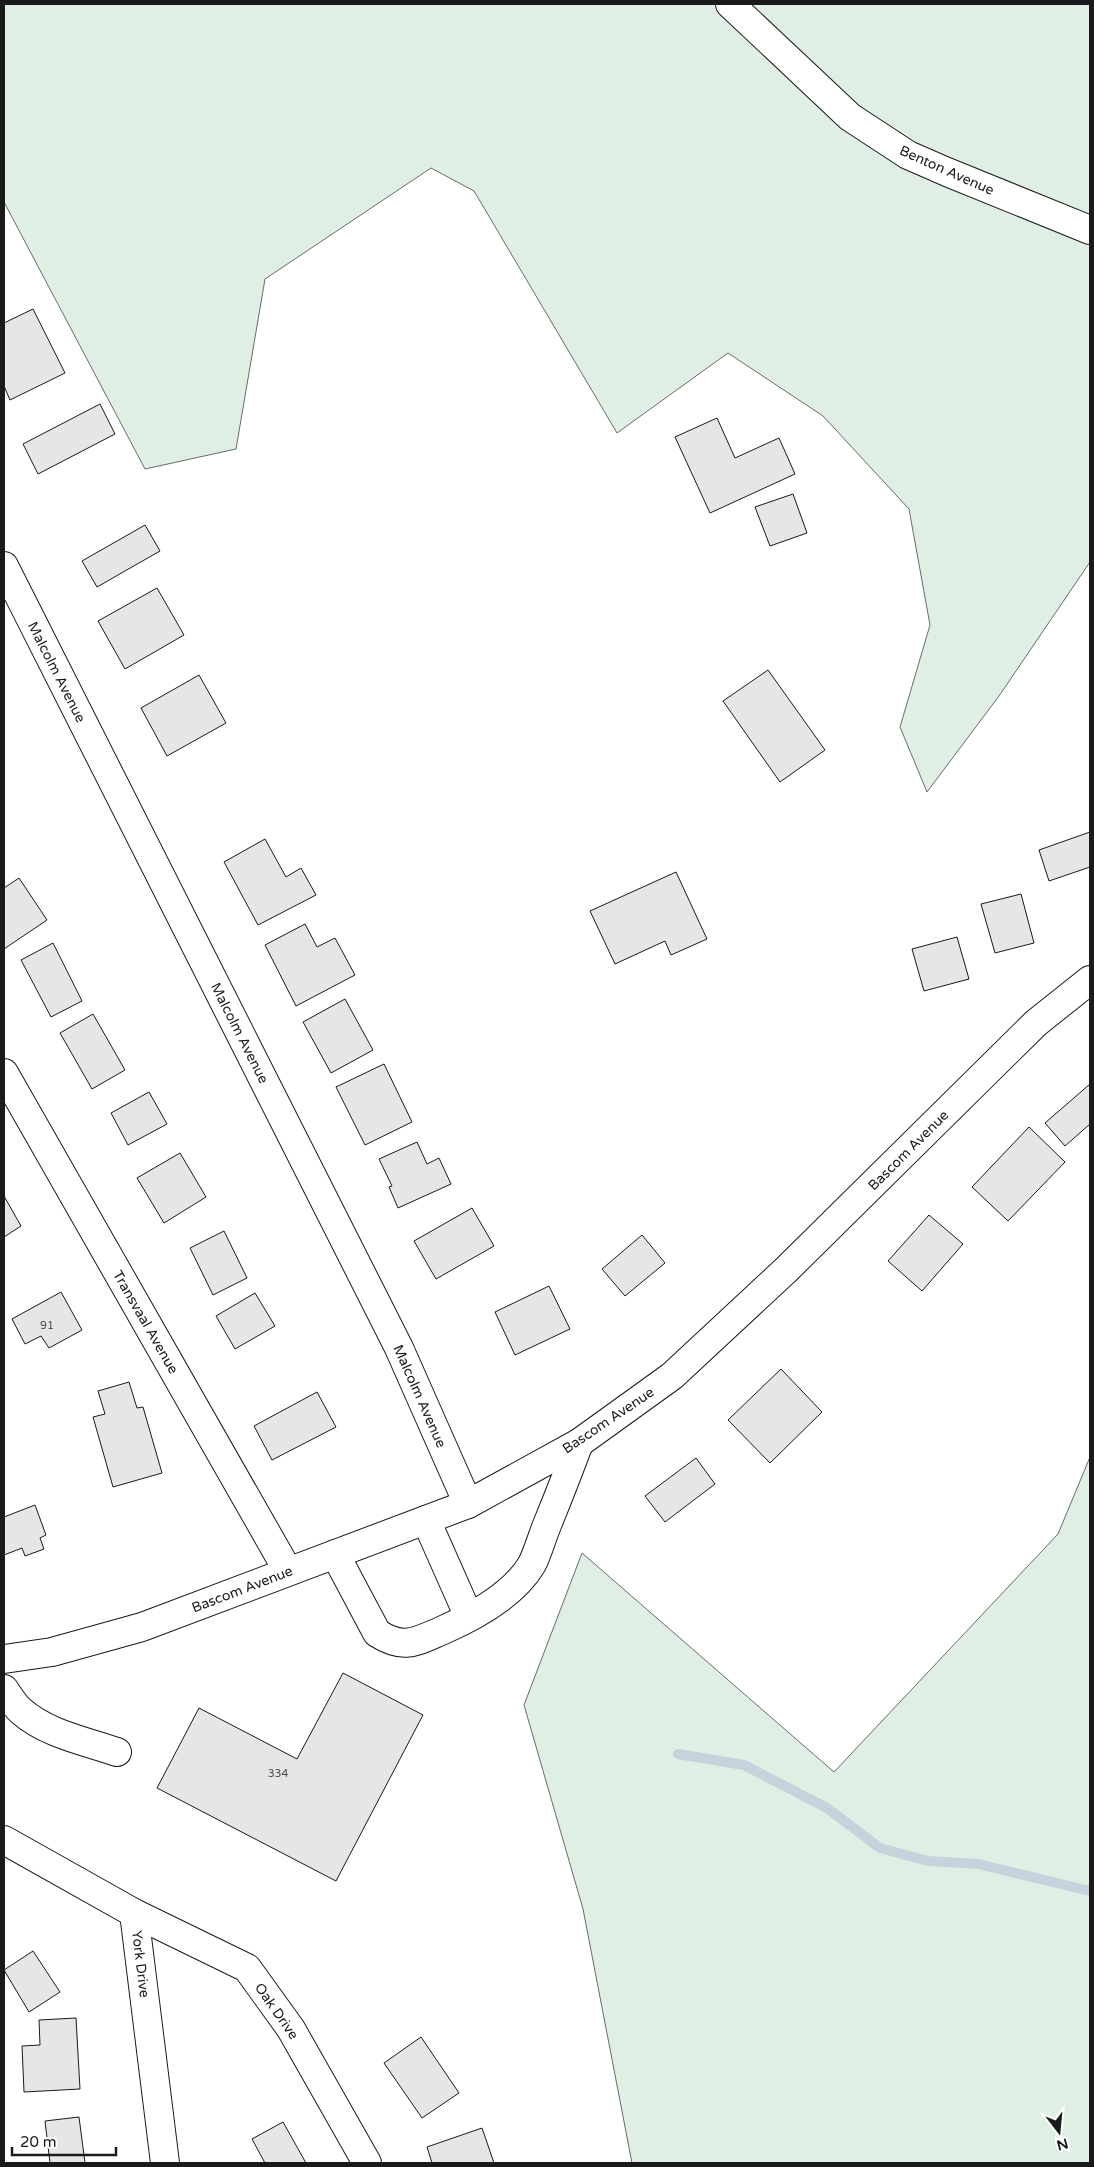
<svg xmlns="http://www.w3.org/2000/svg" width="1094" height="2167" viewBox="0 0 1094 2167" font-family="'Varela Round',sans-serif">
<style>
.green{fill:#e0efe3;stroke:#6a6a6a}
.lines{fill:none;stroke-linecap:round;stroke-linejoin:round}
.stream{stroke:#c6d2dc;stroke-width:10}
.building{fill:#e6e6e6;stroke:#1a1a1a}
.minor-casing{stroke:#1a1a1a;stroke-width:30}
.major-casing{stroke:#1a1a1a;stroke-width:30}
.minor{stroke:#fff;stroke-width:28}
.major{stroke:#fff;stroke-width:28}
.labels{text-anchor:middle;stroke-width:4;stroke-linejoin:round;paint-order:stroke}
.number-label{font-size:11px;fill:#4d4d4d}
.street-label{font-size:14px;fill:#1a1a1a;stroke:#fff}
</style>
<rect width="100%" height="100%" fill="#fff"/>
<g class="green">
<path d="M4,4H1090V562L999,696L927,792L900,727L930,625L909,509L823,416L728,353L617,433L474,191L431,168L265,279L236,449L145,469L4,202Z"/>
<path d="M1090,1457V2163H632L583,1909L524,1705L582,1553L834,1772L1058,1534Z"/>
</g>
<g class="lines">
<path class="stream" d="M678,1754L744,1765L827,1808L880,1848L928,1861L978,1864L1090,1891"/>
</g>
<g class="building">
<path d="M33,309L65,373L10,400L4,386V323Z"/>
<path d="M100,404L115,434L38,474L23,444Z"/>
<path d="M717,418L735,458L779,438L795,474L710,513L675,437Z"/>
<path d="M793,494L807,533L770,546L755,507Z"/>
<path d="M145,525L160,551L97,587L82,561Z"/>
<path d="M157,588L184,635L125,669L98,621Z"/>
<path d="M768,670L825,750L780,782L723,701Z"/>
<path d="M199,675L226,723L167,756L141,708Z"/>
<path d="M1090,832V867L1049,881L1039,850Z"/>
<path d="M265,839L286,877L301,868L316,895L258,925L224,862Z"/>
<path d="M676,872L707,939L671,955L665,941L615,964L590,911Z"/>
<path d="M19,878L47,920L4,949V888Z"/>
<path d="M1021,894L1034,943L995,953L981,904Z"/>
<path d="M305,924L317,947L335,938L355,975L296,1006L265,945Z"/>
<path d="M957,937L969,979L924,991L912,949Z"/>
<path d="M53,943L82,1001L51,1017L21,960Z"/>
<path d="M345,999L373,1050L331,1073L303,1022Z"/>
<path d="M93,1014L125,1070L92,1089L60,1033Z"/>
<path d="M384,1064L412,1122L365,1145L336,1087Z"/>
<path d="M1090,1084V1124L1065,1146L1045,1123Z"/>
<path d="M149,1092L167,1124L128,1145L111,1113Z"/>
<path d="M1029,1127L1065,1162L1008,1221L972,1187Z"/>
<path d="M417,1142L427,1164L439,1158L451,1184L398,1208L389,1187L392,1186L379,1159Z"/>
<path d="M180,1153L206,1197L164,1223L137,1178Z"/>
<path d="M4,1196L21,1226L4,1237Z"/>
<path d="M472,1208L494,1246L436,1279L414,1241Z"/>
<path d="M929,1215L963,1244L922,1291L888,1261Z"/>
<path d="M224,1231L247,1278L213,1295L190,1248Z"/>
<path d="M642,1235L665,1263L625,1296L602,1269Z"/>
<path d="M549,1286L570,1329L515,1355L495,1312Z"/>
<path d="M61,1292L82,1330L49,1348L41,1336L25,1344L12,1319Z"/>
<path d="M255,1293L275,1326L235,1349L216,1316Z"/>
<path d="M781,1369L822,1412L770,1463L728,1420Z"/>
<path d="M129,1382L137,1408L143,1407L162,1473L113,1487L93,1417L105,1414L98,1391Z"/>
<path d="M317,1392L336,1427L272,1460L254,1426Z"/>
<path d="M696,1458L715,1484L665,1522L645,1496Z"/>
<path d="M35,1505L46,1535L40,1538L44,1549L25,1556L22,1548L4,1555V1517Z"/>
<path d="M343,1673L423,1715L336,1881L157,1788L199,1708L297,1759Z"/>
<path d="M33,1951L60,1992L29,2012L4,1970Z"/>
<path d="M76,2018L80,2089L24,2092L22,2046L40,2045L39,2020Z"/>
<path d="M421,2037L459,2093L422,2118L384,2063Z"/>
<path d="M79,2117L85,2163H50L45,2121Z"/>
<path d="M283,2122L306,2163H265L252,2139Z"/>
<path d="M482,2128L494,2163H432L427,2147Z"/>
</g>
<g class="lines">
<g class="minor-casing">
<g id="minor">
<path d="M4,566L399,1348L468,1504"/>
<path d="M4,1073L288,1571"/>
<path d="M426,1520L469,1617"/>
<path d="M335,1554L377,1633C404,1650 415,1642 441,1631C473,1617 514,1595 532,1564C538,1552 542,1537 547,1525C558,1498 569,1470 579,1443"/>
<path d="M4,1689C9,1696 14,1705 21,1711C47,1734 85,1741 117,1752"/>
<path d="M4,1840L134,1913L247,1968L291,2029L367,2163"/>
<path d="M134,1913L165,2163"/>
</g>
</g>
<g class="major-casing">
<g id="major">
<path d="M730,4L850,117L908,155L947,172L1090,230"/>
<path d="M4,1659L52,1652L142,1627L468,1504L579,1443L672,1376L787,1269L1036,1023L1090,980"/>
</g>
</g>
<use href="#minor" class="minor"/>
<use href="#major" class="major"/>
</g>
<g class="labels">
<g class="number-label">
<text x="47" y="1329">91</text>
<text x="278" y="1777">334</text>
</g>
<g class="street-label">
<text transform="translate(947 170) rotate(24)" y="5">Benton Avenue</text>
<text transform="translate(57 672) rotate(63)" y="5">Malcolm Avenue</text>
<text transform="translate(240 1033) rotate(63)" y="5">Malcolm Avenue</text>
<text transform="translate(908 1150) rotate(-45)" y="5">Bascom Avenue</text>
<text transform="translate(146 1322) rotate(60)" y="5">Transvaal Avenue</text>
<text transform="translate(420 1396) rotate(66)" y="5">Malcolm Avenue</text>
<text transform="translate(608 1420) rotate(-34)" y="5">Bascom Avenue</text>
<text transform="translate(242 1589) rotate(-21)" y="5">Bascom Avenue</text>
<text transform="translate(141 1964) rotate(83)" y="5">York Drive</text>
<text transform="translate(277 2011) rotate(55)" y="5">Oak Drive</text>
</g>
</g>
<rect width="1094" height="2167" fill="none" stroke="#1a1a1a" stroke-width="10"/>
<g transform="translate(1059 2132) rotate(164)" stroke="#ffffff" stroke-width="4" paint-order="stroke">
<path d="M0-4L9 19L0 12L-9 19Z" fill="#1a1a1a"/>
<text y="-8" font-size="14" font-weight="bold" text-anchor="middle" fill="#1a1a1a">N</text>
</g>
<path d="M12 2147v8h104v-8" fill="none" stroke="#1a1a1a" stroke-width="2.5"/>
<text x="20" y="2147" font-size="15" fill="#1a1a1a" stroke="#ffffff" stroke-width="4" paint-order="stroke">20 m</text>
</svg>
